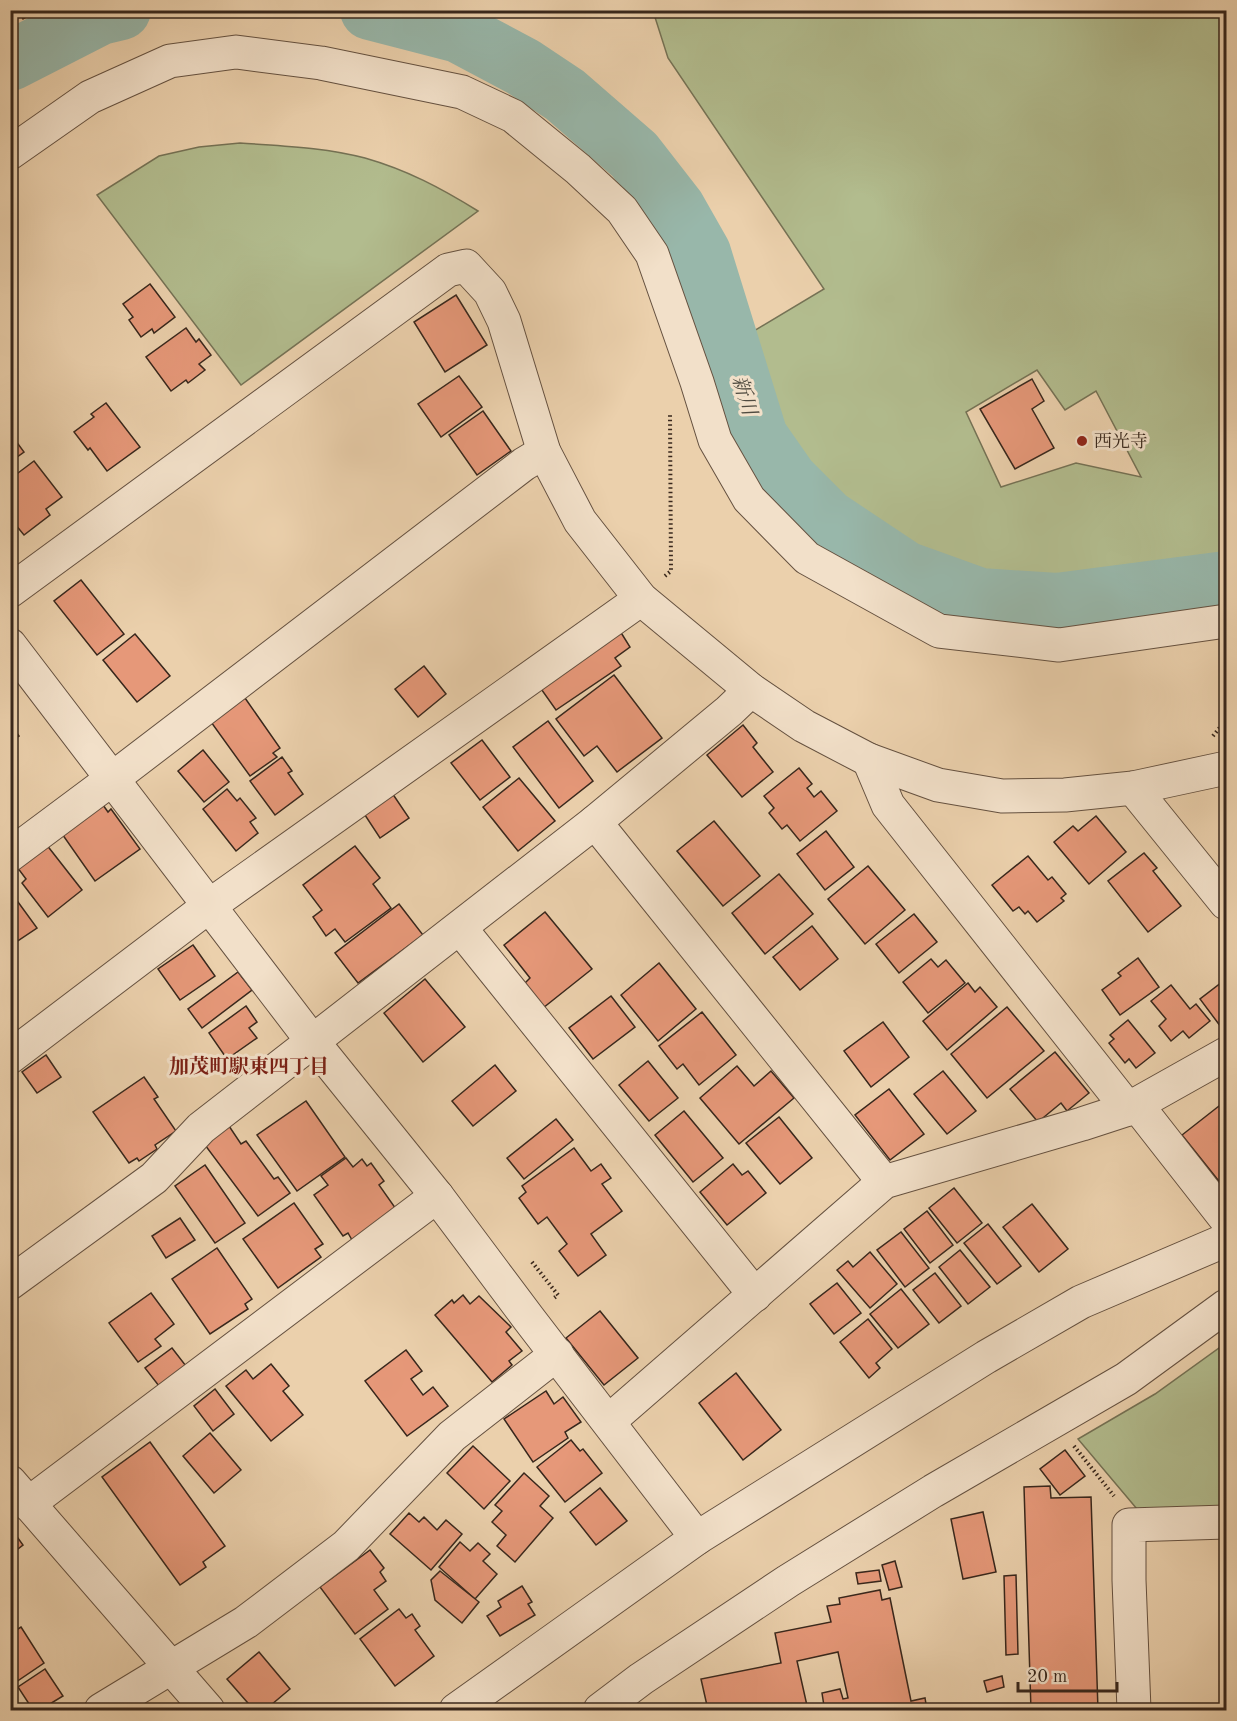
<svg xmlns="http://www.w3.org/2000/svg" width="1237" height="1721" viewBox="0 0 1237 1721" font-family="'Old Standard TT','Noto Serif JP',serif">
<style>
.green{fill:#b2bc8e;stroke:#757255;stroke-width:1.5;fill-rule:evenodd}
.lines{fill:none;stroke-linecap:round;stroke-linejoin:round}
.river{stroke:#98b7aa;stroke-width:60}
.building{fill:#e69879;stroke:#38271c;stroke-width:1.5}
.minor-casing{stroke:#655140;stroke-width:35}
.tertiary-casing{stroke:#655140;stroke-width:35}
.path{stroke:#38271c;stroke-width:4;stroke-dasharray:1.5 3;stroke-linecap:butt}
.minor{stroke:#f2e0c9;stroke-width:33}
.tertiary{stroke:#f2e0c9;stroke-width:33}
.poi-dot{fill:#8f2418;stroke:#f2e0c9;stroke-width:2}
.labels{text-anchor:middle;stroke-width:6;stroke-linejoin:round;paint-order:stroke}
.poi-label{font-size:18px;fill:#38271c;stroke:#f2e0c9;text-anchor:start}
.water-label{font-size:20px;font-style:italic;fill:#504b40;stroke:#f2e0c9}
.neighbourhood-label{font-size:20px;font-weight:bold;fill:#7a1f14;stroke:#f2e0c9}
</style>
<rect width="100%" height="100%" fill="#ebd0ac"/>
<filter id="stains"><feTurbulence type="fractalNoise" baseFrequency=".00333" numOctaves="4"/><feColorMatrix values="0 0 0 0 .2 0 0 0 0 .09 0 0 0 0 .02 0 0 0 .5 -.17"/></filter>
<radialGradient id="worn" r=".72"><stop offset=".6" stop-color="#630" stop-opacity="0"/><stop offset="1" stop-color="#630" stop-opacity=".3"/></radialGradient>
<g class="green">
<path d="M653,11H1226V568L1143,585L975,588L885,540L782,441L747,335L824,289L668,58ZM1037,370L1065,410L1096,391L1141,477L1076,463L1001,487L966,412Z"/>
<path d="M240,143C281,146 324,147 365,158C407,170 441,188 478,211L241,385L97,195L159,156L199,147Z"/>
<path d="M1226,1343V1507L1137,1509L1078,1439L1155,1394Z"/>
</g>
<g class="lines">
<g class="river">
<path d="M370,10L459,33L523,67L565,95L634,155L676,209L701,253L758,437L788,480L827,519L905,571L980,598L1057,603L1226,581"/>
<path d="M10,61L100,15L121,10"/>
</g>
</g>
<g class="building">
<path d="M10,10H38L23,19L21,15L10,21Z"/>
<path d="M150,284L175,317L154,333L152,329L141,337L129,320L133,317L123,304Z"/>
<path d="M456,295L487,345L445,372L414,322Z"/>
<path d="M186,328L196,342L199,339L211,355L199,364L205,370L188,383L186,380L171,391L146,357Z"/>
<path d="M459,376L482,407L441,437L418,404Z"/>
<path d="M1032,379L1044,401L1032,409L1054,448L1015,469L980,409Z"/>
<path d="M106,403L140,447L107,471L90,448L88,450L74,432L94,417L91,414Z"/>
<path d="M483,411L511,451L477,475L449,435Z"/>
<path d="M10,433L24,452L10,462Z"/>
<path d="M34,461L62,497L46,509L50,515L24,535L10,518V479Z"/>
<path d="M81,580L124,634L97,655L54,601Z"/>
<path d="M620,631L630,647L615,658L621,666L556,710L539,686Z"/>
<path d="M135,634L170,676L137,702L103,660Z"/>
<path d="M424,666L446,694L418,717L395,689Z"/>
<path d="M614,675L662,738L617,772L597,746L584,756L556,719Z"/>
<path d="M245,698L280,748L273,753L277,757L250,776L211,722Z"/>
<path d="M548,721L593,781L559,808L513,747Z"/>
<path d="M10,723L19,736L10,742Z"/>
<path d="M743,725L757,743L753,747L773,772L742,797L707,755Z"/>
<path d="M482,740L510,777L480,800L451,763Z"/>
<path d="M203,750L229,782L204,802L178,771Z"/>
<path d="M282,757L292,771L288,773L303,794L275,815L250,781Z"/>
<path d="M799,768L812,784L807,788L814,797L821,791L837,811L800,841L787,825L782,829L769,813L774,808L764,796Z"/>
<path d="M519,778L555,821L518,851L483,807Z"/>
<path d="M388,787L409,818L380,838L359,806Z"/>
<path d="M227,789L237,801L240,798L256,818L250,822L258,833L236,851L203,809Z"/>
<path d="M103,805L108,812L111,809L140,849L95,881L60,831Z"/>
<path d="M1096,816L1126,852L1089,884L1054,842L1073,826L1078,831Z"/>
<path d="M714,821L760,876L723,906L677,851Z"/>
<path d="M826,831L854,867L825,890L797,854Z"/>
<path d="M46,844L82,890L48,917L22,883L26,879L17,867Z"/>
<path d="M355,846L380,878L373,884L391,908L345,942L335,929L326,936L313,917L322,910L303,885Z"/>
<path d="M1144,853L1157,868L1153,871L1181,906L1148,932L1108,881Z"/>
<path d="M1028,856L1048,880L1052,877L1066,894L1061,898L1064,901L1037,922L1028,911L1025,914L1019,907L1013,911L992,885Z"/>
<path d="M868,866L905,910L865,944L828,899Z"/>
<path d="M779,874L813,914L765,954L732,913Z"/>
<path d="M10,891L37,928L10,946Z"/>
<path d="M399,904L423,935L358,983L335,953Z"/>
<path d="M545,912L592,969L543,1008L524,984L530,978L504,945Z"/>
<path d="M914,914L937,942L899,973L876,944Z"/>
<path d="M812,926L838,959L800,990L773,957Z"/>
<path d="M193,945L215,976L180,1000L158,969Z"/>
<path d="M1138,958L1159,987L1120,1015L1102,990L1121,976L1118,973Z"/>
<path d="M931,959L938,967L946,960L965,983L928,1013L903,982Z"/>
<path d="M659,963L696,1009L658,1041L621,995Z"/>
<path d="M238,972L252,990L202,1028L188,1009Z"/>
<path d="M425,979L465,1027L423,1062L384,1013Z"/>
<path d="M1226,979V1029L1224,1031L1200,999Z"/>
<path d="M968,983L975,992L980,987L997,1007L947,1050L923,1021Z"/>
<path d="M1171,985L1190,1009L1196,1004L1210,1021L1189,1038L1183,1031L1171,1041L1159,1026L1166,1019L1151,1001Z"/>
<path d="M611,996L635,1027L593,1059L569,1028Z"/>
<path d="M246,1006L257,1022L249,1028L257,1038L227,1059L209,1033Z"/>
<path d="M1007,1007L1044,1051L987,1098L951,1054Z"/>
<path d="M702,1012L736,1055L699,1085L683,1064L677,1069L659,1046Z"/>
<path d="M1128,1020L1155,1053L1136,1068L1129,1059L1125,1063L1109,1043L1114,1039L1110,1035Z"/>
<path d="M883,1022L909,1057L871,1087L844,1051Z"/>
<path d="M1055,1052L1089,1093L1067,1111L1061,1103L1038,1122L1010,1089Z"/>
<path d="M46,1055L61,1077L37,1093L22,1072Z"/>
<path d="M648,1061L678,1098L649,1121L619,1085Z"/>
<path d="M495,1065L516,1091L473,1126L452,1101Z"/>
<path d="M737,1066L754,1086L771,1071L794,1098L739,1144L700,1098Z"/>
<path d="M943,1071L976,1111L947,1134L914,1094Z"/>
<path d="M144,1077L158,1097L154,1099L176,1131L155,1145L157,1149L139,1161L137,1158L129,1163L93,1112Z"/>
<path d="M889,1089L924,1134L890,1160L855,1115Z"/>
<path d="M306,1101L345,1157L297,1191L257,1135Z"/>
<path d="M1219,1106L1226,1116V1190L1182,1135Z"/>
<path d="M684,1111L723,1158L693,1182L655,1135Z"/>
<path d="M779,1117L812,1158L780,1184L746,1143Z"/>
<path d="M556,1119L573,1140L524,1179L507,1158Z"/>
<path d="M227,1123L241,1144L246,1141L274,1179L278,1177L290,1193L258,1216L202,1141Z"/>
<path d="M574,1148L591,1171L601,1164L611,1178L602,1184L622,1211L591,1234L606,1255L578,1276L559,1251L567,1244L547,1217L538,1224L519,1198L526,1192L522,1186Z"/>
<path d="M346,1158L353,1167L362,1159L367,1166L371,1163L384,1181L379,1185L396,1209L352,1240L348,1233L343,1236L314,1195L328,1185L321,1176Z"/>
<path d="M733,1164L742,1175L748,1171L766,1193L727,1225L700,1192Z"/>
<path d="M205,1165L245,1223L215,1243L175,1186Z"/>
<path d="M954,1188L982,1223L957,1243L929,1208Z"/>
<path d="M294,1203L323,1244L315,1249L321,1257L278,1288L243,1239Z"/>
<path d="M1032,1204L1068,1249L1039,1272L1003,1227Z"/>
<path d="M927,1211L953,1245L930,1263L904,1229Z"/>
<path d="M180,1218L195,1240L166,1258L152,1236Z"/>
<path d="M988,1224L1021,1266L997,1284L964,1243Z"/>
<path d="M901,1232L929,1268L905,1287L877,1250Z"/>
<path d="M217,1248L252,1299L245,1304L248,1309L210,1334L172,1279Z"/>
<path d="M960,1250L990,1287L968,1304L939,1267Z"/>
<path d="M870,1252L897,1284L870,1308L837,1270L848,1261L853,1267Z"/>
<path d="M935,1273L961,1306L939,1323L913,1290Z"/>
<path d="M837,1283L861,1313L834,1334L810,1304Z"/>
<path d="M901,1289L929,1324L898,1348L870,1314Z"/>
<path d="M151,1293L174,1324L155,1339L161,1346L138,1362L109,1323Z"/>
<path d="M463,1295L470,1304L479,1296L511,1327L506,1332L522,1351L509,1361L512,1365L492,1382L435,1315L452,1300L454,1303Z"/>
<path d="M600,1311L638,1358L604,1385L566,1338Z"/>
<path d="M868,1319L892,1349L876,1363L880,1368L869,1378L840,1342Z"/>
<path d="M172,1348L186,1366L159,1386L145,1368Z"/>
<path d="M406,1350L422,1371L411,1379L423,1395L433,1387L448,1406L407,1436L365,1381Z"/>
<path d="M271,1364L289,1386L283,1391L303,1415L271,1441L226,1386L246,1370L253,1379Z"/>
<path d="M736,1373L781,1430L743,1460L699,1403Z"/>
<path d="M215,1389L234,1414L213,1431L194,1406Z"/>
<path d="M546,1391L554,1404L563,1397L581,1422L565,1432L568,1438L533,1462L504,1419Z"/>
<path d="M210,1433L241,1470L214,1493L183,1456Z"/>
<path d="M571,1440L580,1451L583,1449L602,1473L565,1502L537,1467Z"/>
<path d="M150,1442L225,1546L203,1562L206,1567L180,1585L102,1477Z"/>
<path d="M473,1446L510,1481L484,1509L447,1473Z"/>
<path d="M1065,1450L1085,1476L1060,1495L1040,1469Z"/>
<path d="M524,1473L549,1496L540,1506L553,1518L515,1562L497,1546L506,1535L492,1522L502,1511L495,1505Z"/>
<path d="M1050,1486L1051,1498L1091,1497L1098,1710H1031L1024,1487Z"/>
<path d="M600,1488L627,1521L596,1545L570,1512Z"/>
<path d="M983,1512L996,1572L963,1579L951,1519Z"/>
<path d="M409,1513L419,1522L424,1517L437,1530L446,1520L462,1534L431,1570L390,1534Z"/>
<path d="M10,1527L23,1545L10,1555Z"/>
<path d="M460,1542L470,1551L478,1543L490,1554L483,1561L497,1574L475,1599L439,1567Z"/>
<path d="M370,1550L384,1568L380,1572L386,1581L374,1590L388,1609L355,1634L320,1587Z"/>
<path d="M895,1561L902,1587L889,1590L882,1565Z"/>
<path d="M879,1570L881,1581L858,1584L856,1573Z"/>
<path d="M440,1571L479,1602L462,1623L435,1600L431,1580Z"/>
<path d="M1016,1575L1018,1654L1006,1655L1004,1576Z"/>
<path d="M522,1586L532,1602L528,1604L535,1615L500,1636L487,1616L501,1607L498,1601Z"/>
<path d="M880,1590L882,1600L890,1598L911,1701L925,1698L927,1710H813L812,1709L824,1706L822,1693L840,1689L843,1699L848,1698L838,1652L797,1661L808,1710H708L701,1679L781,1663L775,1633L831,1622L827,1606L840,1604L839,1598Z"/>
<path d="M399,1609L406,1618L412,1614L420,1626L415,1630L434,1656L395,1686L360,1639Z"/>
<path d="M21,1627L44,1663L16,1682L10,1674V1634Z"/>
<path d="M259,1652L290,1689L265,1710H254L227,1679Z"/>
<path d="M45,1669L63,1696L40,1710H33L18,1687Z"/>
<path d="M1002,1676L1004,1687L987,1692L984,1681Z"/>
</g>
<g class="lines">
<g class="minor-casing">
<g id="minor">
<path d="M10,153L90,97L170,61L236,52L321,63L462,92L513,116L578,169L622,210L652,254L697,382L715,440L749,499L807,558L939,631L1059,645L1226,621"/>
<path d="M10,591L448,270L466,266L490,292L504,321L544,452L580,521L641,599L751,690L804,726L869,760L938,785L1002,796L1065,795L1133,788L1226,768"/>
<path d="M10,645L313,1042L437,1196L529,1319L697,1538"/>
<path d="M869,760L888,805L1128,1109"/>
<path d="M1133,788L1226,903"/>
<path d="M595,822L884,1182"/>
<path d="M10,855L112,779L524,464L544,452"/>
<path d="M460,928L755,1295"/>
<path d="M10,1057L209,906L641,599"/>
<path d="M1136,1104L1226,1219"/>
<path d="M10,1283L154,1178L201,1128L595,822L729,711L751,690"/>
<path d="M609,1421L884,1182L1082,1124L1128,1109L1226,1054"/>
<path d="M28,1504L437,1196"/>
<path d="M101,1710L246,1622L346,1546L452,1436L557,1354"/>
<path d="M1134,1710L1129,1580V1525L1226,1522"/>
</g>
</g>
<g class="tertiary-casing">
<g id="tertiary">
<path d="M10,1482L208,1710"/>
<path d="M456,1710L697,1538L986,1357L1081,1302L1226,1240"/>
<path d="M600,1710L641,1679L788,1581L933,1491L1126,1379L1226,1306"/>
</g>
</g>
<g class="path">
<path d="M665,576L671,571L670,415"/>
<path d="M1213,736L1226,720"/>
<path d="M532,1262L558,1295L554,1298"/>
<path d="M1074,1446L1114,1496"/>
</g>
<use href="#minor" class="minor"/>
<use href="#tertiary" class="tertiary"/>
</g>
<circle class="poi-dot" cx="1082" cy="441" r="6"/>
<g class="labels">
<g class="poi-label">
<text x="1094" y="447">西光寺</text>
</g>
<g class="water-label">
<text transform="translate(745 395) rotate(73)" y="7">新川</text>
</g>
<g class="neighbourhood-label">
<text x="249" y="1073">加茂町駅東四丁目</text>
</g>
</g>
<rect width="1237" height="1721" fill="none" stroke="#ebd0ac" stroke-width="36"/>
<rect x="12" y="12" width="1213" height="1697" fill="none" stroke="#38271c" stroke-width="3"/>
<rect x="18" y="18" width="1201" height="1685" fill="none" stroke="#38271c" stroke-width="1.5"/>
<path d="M1018 1682v9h99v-9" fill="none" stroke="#38271c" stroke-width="3"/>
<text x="1027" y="1682" font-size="18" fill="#38271c" stroke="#f2e0c9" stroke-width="4.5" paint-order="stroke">20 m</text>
<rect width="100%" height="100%" filter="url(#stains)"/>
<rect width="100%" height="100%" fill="url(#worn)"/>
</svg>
